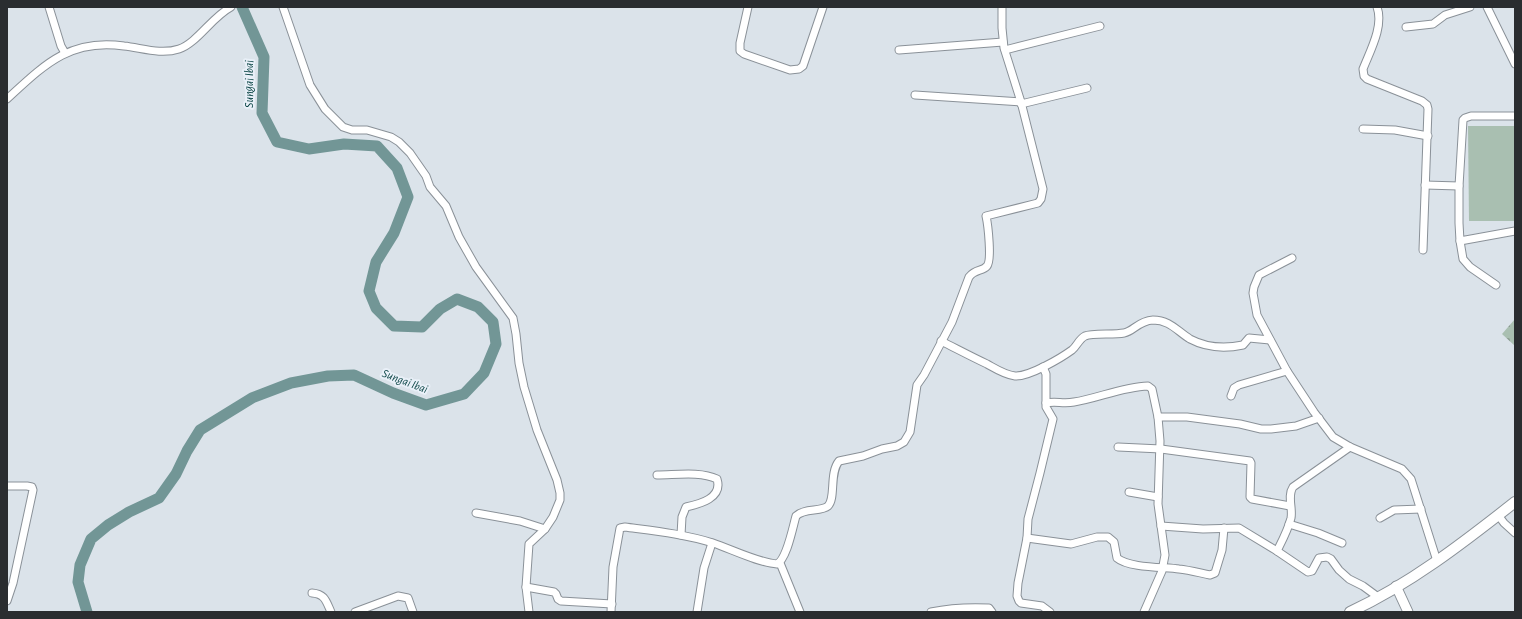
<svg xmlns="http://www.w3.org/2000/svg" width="1522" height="619" viewBox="0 0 1522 619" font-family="'Alegreya Sans',sans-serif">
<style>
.grass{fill:#a9bfb1}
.cemetery{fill:url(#cemetery-stones)}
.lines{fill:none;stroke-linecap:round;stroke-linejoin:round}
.river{stroke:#729696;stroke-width:11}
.minor-casing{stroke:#8a9198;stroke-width:9}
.tertiary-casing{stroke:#8a9198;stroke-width:11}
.secondary-casing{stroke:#8a9198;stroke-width:12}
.minor{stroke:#fff;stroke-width:7}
.tertiary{stroke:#fff;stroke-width:9}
.secondary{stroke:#fff;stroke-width:10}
.labels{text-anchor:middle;stroke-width:4;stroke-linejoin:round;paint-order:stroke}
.water-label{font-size:12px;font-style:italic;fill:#003d3d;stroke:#e9f0f8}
</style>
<defs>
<pattern id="cemetery-stones" width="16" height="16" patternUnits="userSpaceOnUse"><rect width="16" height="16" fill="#a9bfb1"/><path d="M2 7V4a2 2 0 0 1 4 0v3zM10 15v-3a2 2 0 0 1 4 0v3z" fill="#8a9c90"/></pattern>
</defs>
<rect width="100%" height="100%" fill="#dbe3ea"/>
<path class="grass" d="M1468,126H1515V221H1469Z"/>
<path class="cemetery" d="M1515,319V346L1502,334Z"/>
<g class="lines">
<path class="river" d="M87,612L78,582L80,565L91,539L108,525L129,512L159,498L176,474L187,451L200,430L252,398L291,383L328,376L354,375L393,393L426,405L464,394L484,373L496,344L493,322L478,307L457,299L440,309L422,327L394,326L376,308L369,291L376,262L394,233L408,197L397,168L377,146L344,144L309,149L277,142L262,113L264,57L242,7"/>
<g class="minor-casing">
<g id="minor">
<path d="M49,7L61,46L65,53"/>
<path d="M283,7L310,85L325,109L343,127L352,130H367L391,137L399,142L410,153L426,176L430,187L446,206L459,237L476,267L513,318L516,334L519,363L524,387L537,430L557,480L560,493V500L553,517L545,529L529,544L526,587L529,612"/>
<path d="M748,7L740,43V51L744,54L790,70L799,69L803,66L823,7"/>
<path d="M1377,7C1384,26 1370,51 1363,69L1364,76L1367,79L1422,101L1427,105L1428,109L1423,250"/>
<path d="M1487,7L1515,64"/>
<path d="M1406,27L1433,24L1445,15L1470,7"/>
<path d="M899,50L1003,42"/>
<path d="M1005,50L1100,26"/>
<path d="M915,95L1021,102"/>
<path d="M7,99C44,65 70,38 124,46C142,48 161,55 179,49C197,43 212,17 231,7"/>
<path d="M1021,104L1087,88"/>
<path d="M1515,116H1471L1465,118L1463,120L1459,186V223L1460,241L1515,231"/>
<path d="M1363,129L1395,130L1428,136"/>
<path d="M1425,185L1459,186"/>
<path d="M1460,241L1463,259L1470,267L1496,285"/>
<path d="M1292,258L1259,275L1254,287L1253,293L1257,315L1287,371L1314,412L1333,437L1350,447L1402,469L1411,479L1437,561"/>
<path d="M941,341C957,349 972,357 987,364C996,369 1005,375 1015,376C1029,377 1061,358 1072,350C1077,346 1079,339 1085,336C1092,333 1114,335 1124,333C1134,331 1138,321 1153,320C1170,320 1177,331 1190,339C1207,348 1224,349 1243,345L1249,338L1270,340"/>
<path d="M1043,367L1046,374V407L1053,419L1040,473L1028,519L1027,538L1018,583L1017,596L1019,601L1021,603L1042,606L1050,612"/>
<path d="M1231,396L1234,388L1239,385L1287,371"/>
<path d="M1046,403C1055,401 1064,404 1074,402C1099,398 1122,387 1148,386L1152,389L1158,417L1160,441L1158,504L1165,555L1162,571L1144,612"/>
<path d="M1158,417H1187L1240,424L1261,429H1271L1296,426L1319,418"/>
<path d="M1118,447L1161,449L1250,461L1251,463L1250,497L1252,499L1290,506"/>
<path d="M657,475C676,475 700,471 717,479C723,498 700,504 686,507L682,517L681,535"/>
<path d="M7,486H27L32,487L33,490L13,583L7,601"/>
<path d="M1129,492L1158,497"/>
<path d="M476,513L520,521L545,529"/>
<path d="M1498,515L1504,523L1515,533"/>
<path d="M1380,518L1394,510L1421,509"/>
<path d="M1289,524L1318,533L1342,543"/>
<path d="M1161,526L1203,529L1239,528L1277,551L1308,572L1312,571L1319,558L1327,557L1331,559L1339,570L1349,579L1363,586L1378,597"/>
<path d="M1027,538L1071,544L1097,537H1108L1114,542L1117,558C1129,568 1163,567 1179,569C1189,570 1200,573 1210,575L1215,573L1222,550L1224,528"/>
<path d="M1277,551C1282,541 1288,530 1291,518C1293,508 1287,496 1293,487L1350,447"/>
<path d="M780,563L800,612"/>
<path d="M526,587L554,592L556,594L558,599L561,601L612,604"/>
<path d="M312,593C325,594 326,601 331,612"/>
<path d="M355,612L398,596L408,598L413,612"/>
<path d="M611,612L613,567L620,528L625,527C655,531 684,534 713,543C731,549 759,563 777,564C787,559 793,526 796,516C804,508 821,512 828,506C836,498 829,473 839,461L863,456L882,449L897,446L904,442L910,432L917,385L924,375L952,322L969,277C976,268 982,272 987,266C992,260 988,225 986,216L1038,203L1041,199L1043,189L1021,102L1004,48L1002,28V7"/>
<path d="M697,612L704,568L712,543"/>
<path d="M931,612C950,608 969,607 989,608L992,612"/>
</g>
</g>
<g class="tertiary-casing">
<path id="tertiary" d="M1396,586L1408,612"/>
</g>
<g class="secondary-casing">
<path id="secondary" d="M1350,612C1410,584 1463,543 1515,502"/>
</g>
<use href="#minor" class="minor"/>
<use href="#tertiary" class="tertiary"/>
<use href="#secondary" class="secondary"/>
</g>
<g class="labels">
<g class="water-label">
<text transform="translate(249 84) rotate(-90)" y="4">Sungai Ibai</text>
<text transform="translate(405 381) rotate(21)" y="4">Sungai Ibai</text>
</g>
</g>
<rect width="1522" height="619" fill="none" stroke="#2a2d30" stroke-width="16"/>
</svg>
